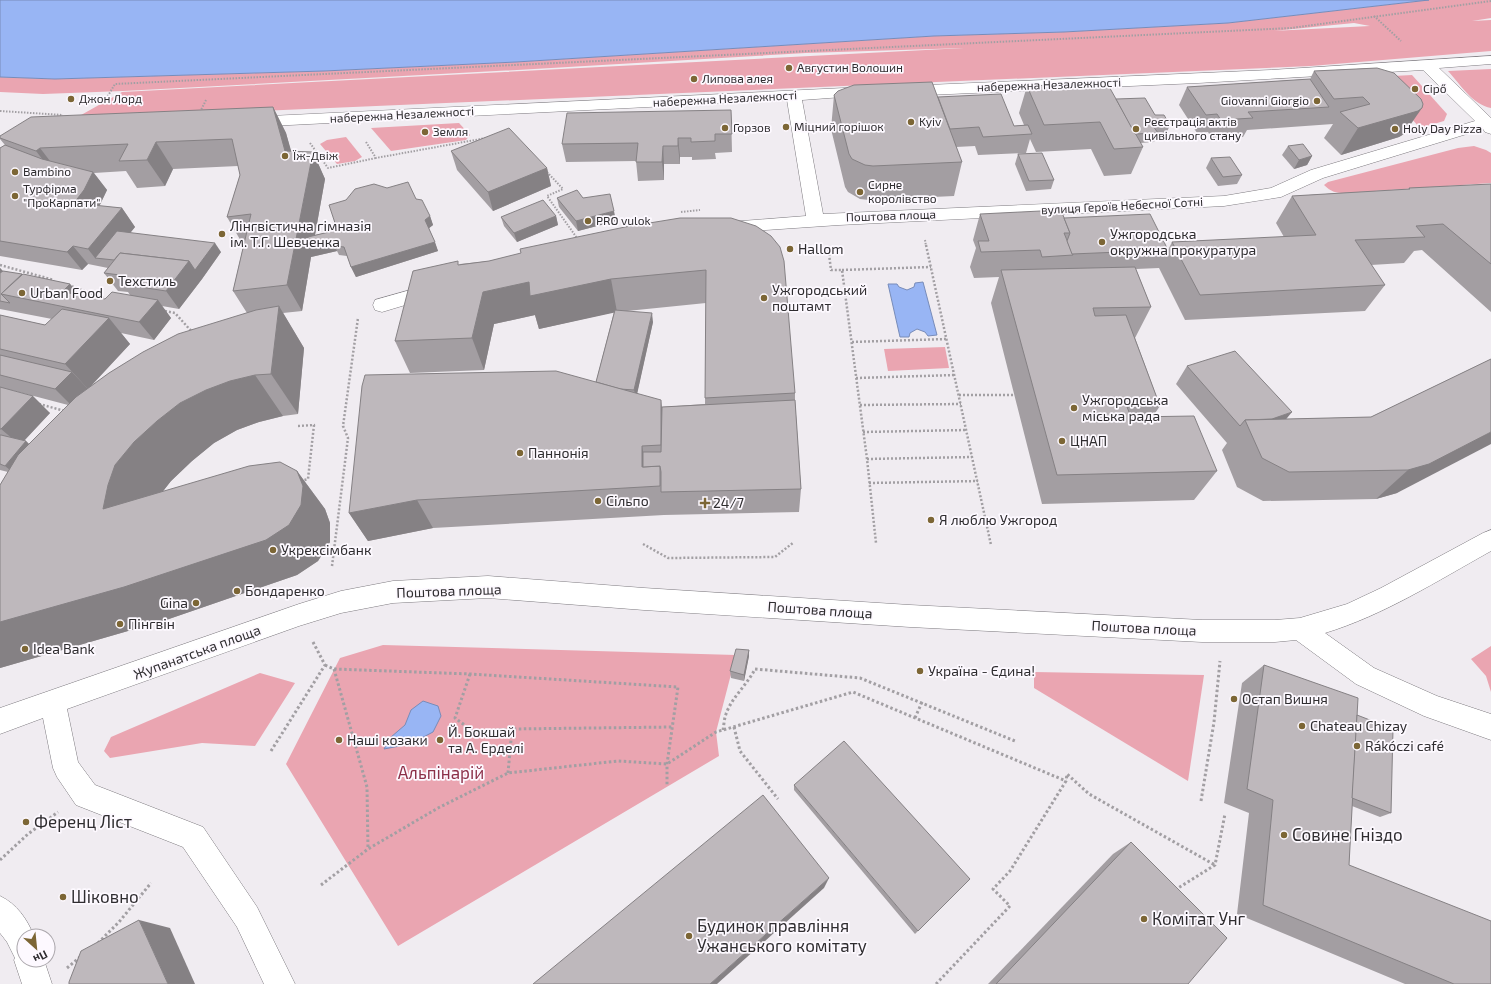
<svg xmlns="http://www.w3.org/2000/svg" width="1491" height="984" viewBox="0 0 1491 984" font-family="'Exo 2',sans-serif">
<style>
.green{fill:#eaa5b1;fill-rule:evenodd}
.water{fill:#98b5f4;stroke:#788cb9}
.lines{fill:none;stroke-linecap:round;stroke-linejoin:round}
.street-casing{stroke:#7e7b80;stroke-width:1}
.path-far2{stroke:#a29fa3;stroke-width:2;stroke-dasharray:1.5 1.5;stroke-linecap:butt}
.path-far1{stroke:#a29fa3;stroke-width:2.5;stroke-dasharray:2 2;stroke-linecap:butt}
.path{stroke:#a29fa3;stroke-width:3;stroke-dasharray:2.5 2.5;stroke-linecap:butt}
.street{fill:#fff;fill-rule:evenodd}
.wall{fill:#a39ea2;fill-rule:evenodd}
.shaded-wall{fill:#858184}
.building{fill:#beb8bc;stroke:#858184}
.poi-dot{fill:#7c6635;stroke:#fdf9ff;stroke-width:1.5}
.labels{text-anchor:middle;stroke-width:3.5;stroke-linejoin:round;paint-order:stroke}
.far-poi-label{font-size:12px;fill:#2f2d30;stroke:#fdf9ff;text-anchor:start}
.far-street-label{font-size:12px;fill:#2f2d30;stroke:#fdf9ff}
.poi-label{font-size:14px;fill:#2f2d30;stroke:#fdf9ff;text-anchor:start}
.street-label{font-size:14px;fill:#2f2d30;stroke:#fdf9ff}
.near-park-label{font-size:17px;fill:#8c2f48;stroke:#fdf9ff}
.near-poi-label{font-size:17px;fill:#2f2d30;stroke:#fdf9ff;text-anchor:start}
</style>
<rect width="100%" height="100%" fill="#f0ecf1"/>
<g class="green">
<path d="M1429,0H1491V18L1472,21L1491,20V51L1311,66L74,119L122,92L964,48L806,53L517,70L123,91L43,94L0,92V77L55,79L324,71L516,62L934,36L1064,32L1228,23ZM1354,23L1370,26L1272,31H1273Z"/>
<path d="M1491,69V108C1473,105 1460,84 1448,71Z"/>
<path d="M1412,75L1447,114L1444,121L1420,128L1374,77Z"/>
<path d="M459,123L470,135L466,140L391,151L371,128Z"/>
<path d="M346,137L362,157L355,161L337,164L320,144L327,140Z"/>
<path d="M1474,146L1486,150L1491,153V183L1345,193C1336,193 1331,192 1324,185L1328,182L1458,148Z"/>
<path d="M945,347L949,368L888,371L884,349Z"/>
<path d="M383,645L736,655L716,732L719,756L398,946L286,764L340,658Z"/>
<path d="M1491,646V692L1486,676L1471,659Z"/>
<path d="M1034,672L1204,675L1188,781L1034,688Z"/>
<path d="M260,673L295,683L255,746L202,743L110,758L104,751L111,737Z"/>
</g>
<g class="water">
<path d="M0,0H1429L1228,23L1064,32L934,36L516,62L324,71L55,79L0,77Z"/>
<path d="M923,282L937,335L928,336L925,332L917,329L910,333L909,337H900L888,284H897L899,287L907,290L914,287L915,283Z"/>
<path d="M423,701L438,706L441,716L433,732L410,744L384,749L391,737L405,725L411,710Z"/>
</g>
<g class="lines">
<g class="street-casing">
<g id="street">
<path d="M1491,56V64L1439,68L1491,118V134L1485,132L1483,129L1323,178L1281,197L1224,206L839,225L722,233L716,231L713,227L716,223L806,216L787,100L250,127L244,125L242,122L244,119L250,117L865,87L870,89L873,92L870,95L802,100L823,214L1224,196L1271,188L1311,170L1475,121L1423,70L1198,83L905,96L900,94L897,91L900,88L905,86L1271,70Z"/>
<path d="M435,283L442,284L444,289L442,294L382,312L375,310L373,305L375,300Z"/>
<path d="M1491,530V551C1437,581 1384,615 1325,633L1374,668L1437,696L1491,714V740L1424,716L1356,684L1296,640L1275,642H1202L910,627L644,610L488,598L393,603L341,613L299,626L67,709L78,762L95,785L203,827L257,907L295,984H264L237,927L183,847L76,805L57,777L53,768L43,718L0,734V708L299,604L341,591L393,581L488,576L644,588L910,605L1202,620H1275L1300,618L1347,604L1381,588L1483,533Z"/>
<path d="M0,896C17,904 27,919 34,936H24V960H44L52,984H22L14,960L15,958L7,942L0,933Z"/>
</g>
</g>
<g class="path-far2">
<path d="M1374,16L1401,41"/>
<path d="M103,104L115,84L1291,28L1491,1"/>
<path d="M0,111L63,115"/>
<path d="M200,112L206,100"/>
<path d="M366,142L376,158L486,138"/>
<path d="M310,143L328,168L376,158"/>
<path d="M547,172L563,189L547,196L577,238"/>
<path d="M681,212L700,210"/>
<path d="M925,240L926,246"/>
</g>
<g class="path-far1">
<path d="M926,245L991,545"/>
<path d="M828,246L831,270H842L867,459L876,543"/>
<path d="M0,265L54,280"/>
<path d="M842,270L931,267"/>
<path d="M68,285L107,299"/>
<path d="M165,311L175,313L193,333"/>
<path d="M852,342L947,339"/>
<path d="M856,378L955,375"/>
<path d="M959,395H1014"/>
<path d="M39,404L65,411"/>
<path d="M860,405L961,404"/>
<path d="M298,426L314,425L308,479L301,481"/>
<path d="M863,432L967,430"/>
<path d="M867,459L972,457"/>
<path d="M869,483L978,481"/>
<path d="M643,544L668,558L775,557L794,542"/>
<path d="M332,566L348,438L343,426L358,318"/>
</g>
<g class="path">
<path d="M325,665L334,669L470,674L678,687L667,764V786"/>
<path d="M334,669L367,787L368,849"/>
<path d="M470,674L455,718L474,732L512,729L673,727"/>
<path d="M915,718L922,702"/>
<path d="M734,727L740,751L778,799"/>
<path d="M723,730C724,725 724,719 726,714C732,697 747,685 755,669L860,678L1015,741"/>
<path d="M271,751L325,665L313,642"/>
<path d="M508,773L512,729"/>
<path d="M1201,801L1214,722L1220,661"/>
<path d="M0,860L28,834L58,812"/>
<path d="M321,885L368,849L438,808L508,773L618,761L667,764L716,732L853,692L1066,781"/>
<path d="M1175,890L1215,865L1225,814"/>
<path d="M98,943L119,922L151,883"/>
<path d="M67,968L80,957"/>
<path d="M936,984L1010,906L993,889L1010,871L1066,781L1067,774L1089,794L1215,865"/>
</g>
<use href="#street" class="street"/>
</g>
<g class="wall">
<path d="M1377,68L1404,134L1399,137L1341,155L1324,138L1333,124L1247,130L1243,137L1212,139L1208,132L1197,133L1179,105L1187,87L1310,79L1314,71Z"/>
<path d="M1027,86L1116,99L1155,115L1170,125L1166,134L1157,135L1154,142L1140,143L1143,147L1131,174L1104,176L1091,149L1036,152L1030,139L1026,153L978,155L975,146L956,147L962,162L954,196L869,200L860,199L848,192L845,187L831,129L834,95L938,97L1014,126L1024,125L1019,113Z"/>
<path d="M273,107L286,133L291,152H313L325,179L315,235L329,232L416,199L430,216L433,225L429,228L438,251L356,277L351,267L347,256L339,255L337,251L311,257L302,311L283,313L304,348L298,414L283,416L259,422L237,430L214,443L192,461L171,481L162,492L297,471L325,509L330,523V542L318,561L297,575L166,620L0,668V485L8,472L0,470V315L45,325L52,319L0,309V268L3,271L70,284L79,294L105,299L130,295L128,292L118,291L104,273L108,268L88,264L82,270L0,256V148L5,145L0,139V136ZM238,166L240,175L227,217L242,243H244L233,291L247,313L92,385L130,344L121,333L154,340L171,318L162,306L179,309L202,279L221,252L130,233L135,227L122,208L99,206L107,190L94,173L126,171L137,188L165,186L173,169ZM11,390L68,405L29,444L26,441H24L50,413Z"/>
<path d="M731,110L732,152L715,153L716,159L692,160V157H680V164H664V180L638,181L636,161L566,162L562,144Z"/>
<path d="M1288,146L1312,156L1307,165L1294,169L1282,155Z"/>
<path d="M451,151L547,168L551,186L493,211L457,170Z"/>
<path d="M1018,154L1054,180L1051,189L1026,191L1015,164Z"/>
<path d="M1211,158L1242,175L1237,184L1218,186L1206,168Z"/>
<path d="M1491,184V312L1422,250L1414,251L1404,263L1371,265L1385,285L1365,311L1185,320L1159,268L1136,269L1151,307L1135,338L1160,406L1153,416L1217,471L1194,500L1042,504L991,303L999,277L974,278L970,267L976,248L973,240L980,214L1064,218L1168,250L1172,242L1284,237L1276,223L1292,196L1408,189L1409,188Z"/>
<path d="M557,198H583L616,221L578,231L559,207Z"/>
<path d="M556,216L558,225L517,242L504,226L501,217Z"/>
<path d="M680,218L795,393V400L801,489L799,512L664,515L433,528L368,541L349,513L596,382L614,312L539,329L535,315L494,324L484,370L410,373L395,341L460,264L489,261ZM706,303L705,404L662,407L637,393L653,322L627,311Z"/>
<path d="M1491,359L1397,493L1376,499L1263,501L1237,487L1222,450L1227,443L1176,384L1187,366L1286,419L1371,417Z"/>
<path d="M749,650V656L744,681L731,678L730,671Z"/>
<path d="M1264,665L1357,715L1391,813L1380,817L1352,806L1349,865L1491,984H1405L1237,914L1249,813L1224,803L1242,683Z"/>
<path d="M794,785L918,931L915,934L794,790Z"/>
<path d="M1131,842L1188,984H988L1113,854Z"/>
</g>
<g class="shaded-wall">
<path d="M273,107L286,133L299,178L285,151Z"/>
<path d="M1422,108L1404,134L1399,137L1341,155L1358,128Z"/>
<path d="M678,138L680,157V164L678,146Z"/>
<path d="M156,142L173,169L165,186L147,160Z"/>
<path d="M663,146L664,164V180L662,162Z"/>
<path d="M40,148L60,174L56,177L36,151Z"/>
<path d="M313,152L325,179L313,246L333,242L337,251L311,257L302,311L287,285Z"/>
<path d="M1312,156L1307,165L1294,169L1299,160Z"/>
<path d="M547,168L551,186L493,211L488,192Z"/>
<path d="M93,172L107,190L98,209L74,203Z"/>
<path d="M122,208L135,227L109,259L95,258L88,249Z"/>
<path d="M614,211L616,221L578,231L576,221Z"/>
<path d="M430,216L433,225L428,229L425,220Z"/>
<path d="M556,216L558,225L517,242L514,233Z"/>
<path d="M435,242L438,251L356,277L351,267Z"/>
<path d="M215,243L221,252L202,279L179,309L166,291L189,261Z"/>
<path d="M73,246L88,264L82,270L67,252Z"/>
<path d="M0,268L11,280L0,291Z"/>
<path d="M611,279L617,312L539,329L535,315L494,324L484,370L472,338L483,292L529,282Z"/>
<path d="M70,284L85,302L78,310L62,292Z"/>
<path d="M158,300L171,318L154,340L139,322Z"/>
<path d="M279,306L304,348L298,414L271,374Z"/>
<path d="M652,313L653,322L636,399L634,390Z"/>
<path d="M109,318L130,344L88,389L65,364Z"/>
<path d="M72,372L88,389L72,406L55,389Z"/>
<path d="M255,375L283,416L259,422L237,430L214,443L192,461L171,481L154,503L103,509L108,485L115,465L134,442L157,421L180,403L206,390L230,381Z"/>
<path d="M33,396L50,413L20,445L1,429Z"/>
<path d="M661,400L665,431V475L661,445Z"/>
<path d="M1292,412L1278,429L1248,427Z"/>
<path d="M1491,432V444L1397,493L1376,499L1408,470Z"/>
<path d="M26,441L35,450L15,474L5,466Z"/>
<path d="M642,446L647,473L642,467Z"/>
<path d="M297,471L325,509L330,523V542L318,561L297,575L166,620L0,668V622Z"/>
<path d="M417,500L433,528L368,541L349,513Z"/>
<path d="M749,650V656L744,681V675Z"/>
<path d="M829,878L824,888L717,984H710Z"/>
<path d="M139,920L170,928L195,984H168Z"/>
</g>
<g class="building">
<path d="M1377,68L1394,73L1421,99L1423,104L1422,108L1418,111L1358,128L1340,112L1370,104L1363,97L1334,99L1314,71Z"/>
<path d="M1310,79L1329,107L1248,112L1253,118L1221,120L1217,114L1206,115L1187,87Z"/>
<path d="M932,82L962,162L873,166L865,165L852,159L849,154L834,95L838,91L854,85Z"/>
<path d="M1107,83L1143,147L1114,149L1100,122L1044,125L1027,86Z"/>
<path d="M1001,94L1014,126L1028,125L1032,134L983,137L979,127L950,129L938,97Z"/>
<path d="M1145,98L1155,115H1164L1170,125L1153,126L1158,133L1135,134L1116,99Z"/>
<path d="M273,107L285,151L313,152L287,285L233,291L251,214L227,217L240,175L232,139L156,142L147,160L119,161L128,144L40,148L36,151L0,138V136L31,117Z"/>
<path d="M731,110L732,134H715V141L691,142V138H678V146H663L662,162H636L638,143L562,144L567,113Z"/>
<path d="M509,128L547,168L488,192L451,151Z"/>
<path d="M1303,144L1312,156L1299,160L1288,146Z"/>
<path d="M5,145L42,159L93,172L84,190L74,203L122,208L88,249L73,246L67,252L0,241V148Z"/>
<path d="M1042,153L1054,180L1029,181L1018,154Z"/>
<path d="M1230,157L1242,175L1223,177L1211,158Z"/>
<path d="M408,182L416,199L422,200L430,216L425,220L435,242L351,267L344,247L335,246L333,242L306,248L308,237L329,232L328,228L335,223L329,205L346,200L355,189L374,184L387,188Z"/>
<path d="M1491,184V264L1443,224L1416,226L1425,237L1355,240L1385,285L1200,295L1172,242L1316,235L1292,196L1410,189L1409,188Z"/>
<path d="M577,190L583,198L610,194L614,211L576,221L557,198Z"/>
<path d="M543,200L556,216L514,233L501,217Z"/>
<path d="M1061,210L1070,233H1064L1073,255L1042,257L1040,250L981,252L978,241H989L980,214Z"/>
<path d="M1150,214L1168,250L1072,254L1067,241L1070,233L1064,218Z"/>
<path d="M680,218H731L756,226L771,236L780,247L784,261L795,393L705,398L706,270L611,279L530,296L529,282L483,292L472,338L395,341L413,271L458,261V265L489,261L521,253L520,249L625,227Z"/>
<path d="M117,231L215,243L195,270L189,261L120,253L114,260L95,258Z"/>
<path d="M120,253L189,261L166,291L121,284L128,276L104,273Z"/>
<path d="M1135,267L1151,307L1093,308L1095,316L1126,315L1160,406L1127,407L1131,417L1194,416L1217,471L1057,475L1001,270Z"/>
<path d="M3,271L22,274L1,294L10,303L0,301V273Z"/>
<path d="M23,274L70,284L62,292L105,299L112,292L158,300L139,322L1,294Z"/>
<path d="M279,306L271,374L255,375L230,381L206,390L180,403L157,421L134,442L115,465L108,485L103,509L249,466L280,462L297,471L303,486L301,505L289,525L266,540L124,587L0,622V485L18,455L76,397L109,373L143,352L178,334L256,310Z"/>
<path d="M62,309L109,318L65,364L0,349V315L45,325Z"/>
<path d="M615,310L652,313L634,390L620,389L596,382Z"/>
<path d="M1235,351L1292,412L1272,419L1245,420L1240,426L1187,366Z"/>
<path d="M0,355L72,372L55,389L0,375Z"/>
<path d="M1491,359V432L1429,464L1408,470L1289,472L1262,458L1245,420L1371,417Z"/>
<path d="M556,371L661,400V445L642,446V467L660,466V486L417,500L349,513L362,386L365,375Z"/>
<path d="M0,387L33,396L1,429H0Z"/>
<path d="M795,400L801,489L661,492V472L660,466L643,467V452H661L662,407Z"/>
<path d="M0,435H1L26,441L5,466L0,464Z"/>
<path d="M736,649L749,650L744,675L730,671Z"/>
<path d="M1264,665L1358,698L1349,865L1491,921V984H1454L1263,905L1273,800L1247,789Z"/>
<path d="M1357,715L1393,729L1391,813L1352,798Z"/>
<path d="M844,741L970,879L918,931L794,785Z"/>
<path d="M763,795L829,878L710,984H533Z"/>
<path d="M1131,842L1227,938L1188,984H996Z"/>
<path d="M139,920L168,984H69V982L81,951Z"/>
</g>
<g class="poi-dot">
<circle cx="789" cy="68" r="4"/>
<circle cx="694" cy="79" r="4"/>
<circle cx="1415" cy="89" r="4"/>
<circle cx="71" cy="99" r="4"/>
<circle cx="1317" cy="101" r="4"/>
<circle cx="911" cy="122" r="4"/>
<circle cx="786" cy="127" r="4"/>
<circle cx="725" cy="128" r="4"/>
<circle cx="1136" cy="129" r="4"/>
<circle cx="1395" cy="129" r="4"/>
<circle cx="425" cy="132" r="4"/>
<circle cx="285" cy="156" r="4"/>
<circle cx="15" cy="172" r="4"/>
<circle cx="860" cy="192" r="4"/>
<circle cx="15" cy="196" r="4"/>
<circle cx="588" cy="221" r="4"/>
<circle cx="222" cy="234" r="4"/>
<circle cx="1102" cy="242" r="4"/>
<circle cx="790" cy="249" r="4"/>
<circle cx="110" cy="281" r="4"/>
<circle cx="22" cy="293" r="4"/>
<circle cx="764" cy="298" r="4"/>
<circle cx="1074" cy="408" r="4"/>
<circle cx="1062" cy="441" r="4"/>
<circle cx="520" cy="453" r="4"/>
<circle cx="598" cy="501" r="4"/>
<path d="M703 497h4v4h4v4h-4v4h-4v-4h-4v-4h4z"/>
<circle cx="931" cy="520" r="4"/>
<circle cx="273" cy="550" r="4"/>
<circle cx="237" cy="591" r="4"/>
<circle cx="196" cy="603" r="4"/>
<circle cx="120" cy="624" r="4"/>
<circle cx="25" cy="649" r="4"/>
<circle cx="920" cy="671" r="4"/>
<circle cx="1234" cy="699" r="4"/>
<circle cx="1302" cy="726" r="4"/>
<circle cx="339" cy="740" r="4"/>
<circle cx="440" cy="740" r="4"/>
<circle cx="1357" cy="746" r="4"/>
<circle cx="26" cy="822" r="4"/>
<circle cx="1284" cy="835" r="4"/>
<circle cx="63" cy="897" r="4"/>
<circle cx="1144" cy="919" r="4"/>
<circle cx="689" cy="936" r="4"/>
</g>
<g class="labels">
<g class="far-poi-label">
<text x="797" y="72">Августин Волошин</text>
<text x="702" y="83">Липова алея</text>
<text x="1423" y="93">Cipő</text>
<text x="79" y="103">Джон Лорд</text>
<text x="1309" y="105" text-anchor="end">Giovanni Giorgio</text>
<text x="919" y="126">Kyiv</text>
<text x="1144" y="126">Реєстрація актів<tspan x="1144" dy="14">цивільного стану</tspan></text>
<text x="794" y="131">Міцний горішок</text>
<text x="733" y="132">Горзов</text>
<text x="1403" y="133">Holy Day Pizza</text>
<text x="433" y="136">Земля</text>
<text x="293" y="160">Їж-Двіж</text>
<text x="23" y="176">Bambino</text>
<text x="868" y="189">Сирне<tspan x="868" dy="14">королівство</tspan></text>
<text x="23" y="193">Турфірма<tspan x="23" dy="14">"ПроКарпати"</tspan></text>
<text x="596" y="225">PRO vulok</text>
</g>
<g class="far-street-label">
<text transform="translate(1049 85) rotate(-2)" y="4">набережна Незалежності</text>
<text transform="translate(725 99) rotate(-3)" y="4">набережна Незалежності</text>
<text transform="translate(402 115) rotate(-3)" y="4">набережна Незалежності</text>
<text transform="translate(1122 206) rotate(-3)" y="4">вулиця Героїв Небесної Сотні</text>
<text transform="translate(891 216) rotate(-2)" y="4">Поштова площа</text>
</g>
<g class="poi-label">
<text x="230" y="231">Лінгвістична гімназія<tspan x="230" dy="16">ім. Т.Г. Шевченка</tspan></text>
<text x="1110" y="239">Ужгородська<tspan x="1110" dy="16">окружна прокуратура</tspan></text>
<text x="798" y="254">Hallom</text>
<text x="118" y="286">Техстиль</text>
<text x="772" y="295">Ужгородський<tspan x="772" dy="16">поштамт</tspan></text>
<text x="30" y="298">Urban Food</text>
<text x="1082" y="405">Ужгородська<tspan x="1082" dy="16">міська рада</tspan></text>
<text x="1070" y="446">ЦНАП</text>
<text x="528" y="458">Паннонія</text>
<text x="606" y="506">Сільпо</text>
<text x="713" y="508">24/7</text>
<text x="939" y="525">Я люблю Ужгород</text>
<text x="281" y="555">Укрексімбанк</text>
<text x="245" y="596">Бондаренко</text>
<text x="188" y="608" text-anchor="end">Gina</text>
<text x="128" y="629">Пінгвін</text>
<text x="33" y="654">Idea Bank</text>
<text x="928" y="676">Україна - Єдина!</text>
<text x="1242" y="704">Остап Вишня</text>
<text x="1310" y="731">Chateau Chizay</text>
<text x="448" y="737">Й. Бокшай<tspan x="448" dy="16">та А. Ерделі</tspan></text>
<text x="347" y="745">Наші козаки</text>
<text x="1365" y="751">Rákóczi café</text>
</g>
<g class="street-label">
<text transform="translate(449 591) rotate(-2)" y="5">Поштова площа</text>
<text transform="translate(820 610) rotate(4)" y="5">Поштова площа</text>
<text transform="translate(1144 628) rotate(3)" y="5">Поштова площа</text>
<text transform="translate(197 652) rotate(-20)" y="5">Жупанатська площа</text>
</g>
<g class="near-park-label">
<text x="441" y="779">Альпінарій</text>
</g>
<g class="near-poi-label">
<text x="34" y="828">Ференц Ліст</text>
<text x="1292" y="841">Совине Гніздо</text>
<text x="71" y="903">Шіковно</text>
<text x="1152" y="925">Комітат Унг</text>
<text x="697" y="932">Будинок правління<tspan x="697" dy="20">Ужанського комітату</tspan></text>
</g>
</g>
<g transform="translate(36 948) rotate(153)"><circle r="19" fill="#fdf9ff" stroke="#aba7ac"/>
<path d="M0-3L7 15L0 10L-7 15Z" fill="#7c6635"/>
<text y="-6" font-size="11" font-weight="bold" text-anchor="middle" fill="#2f2d30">Пн</text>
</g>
</svg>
